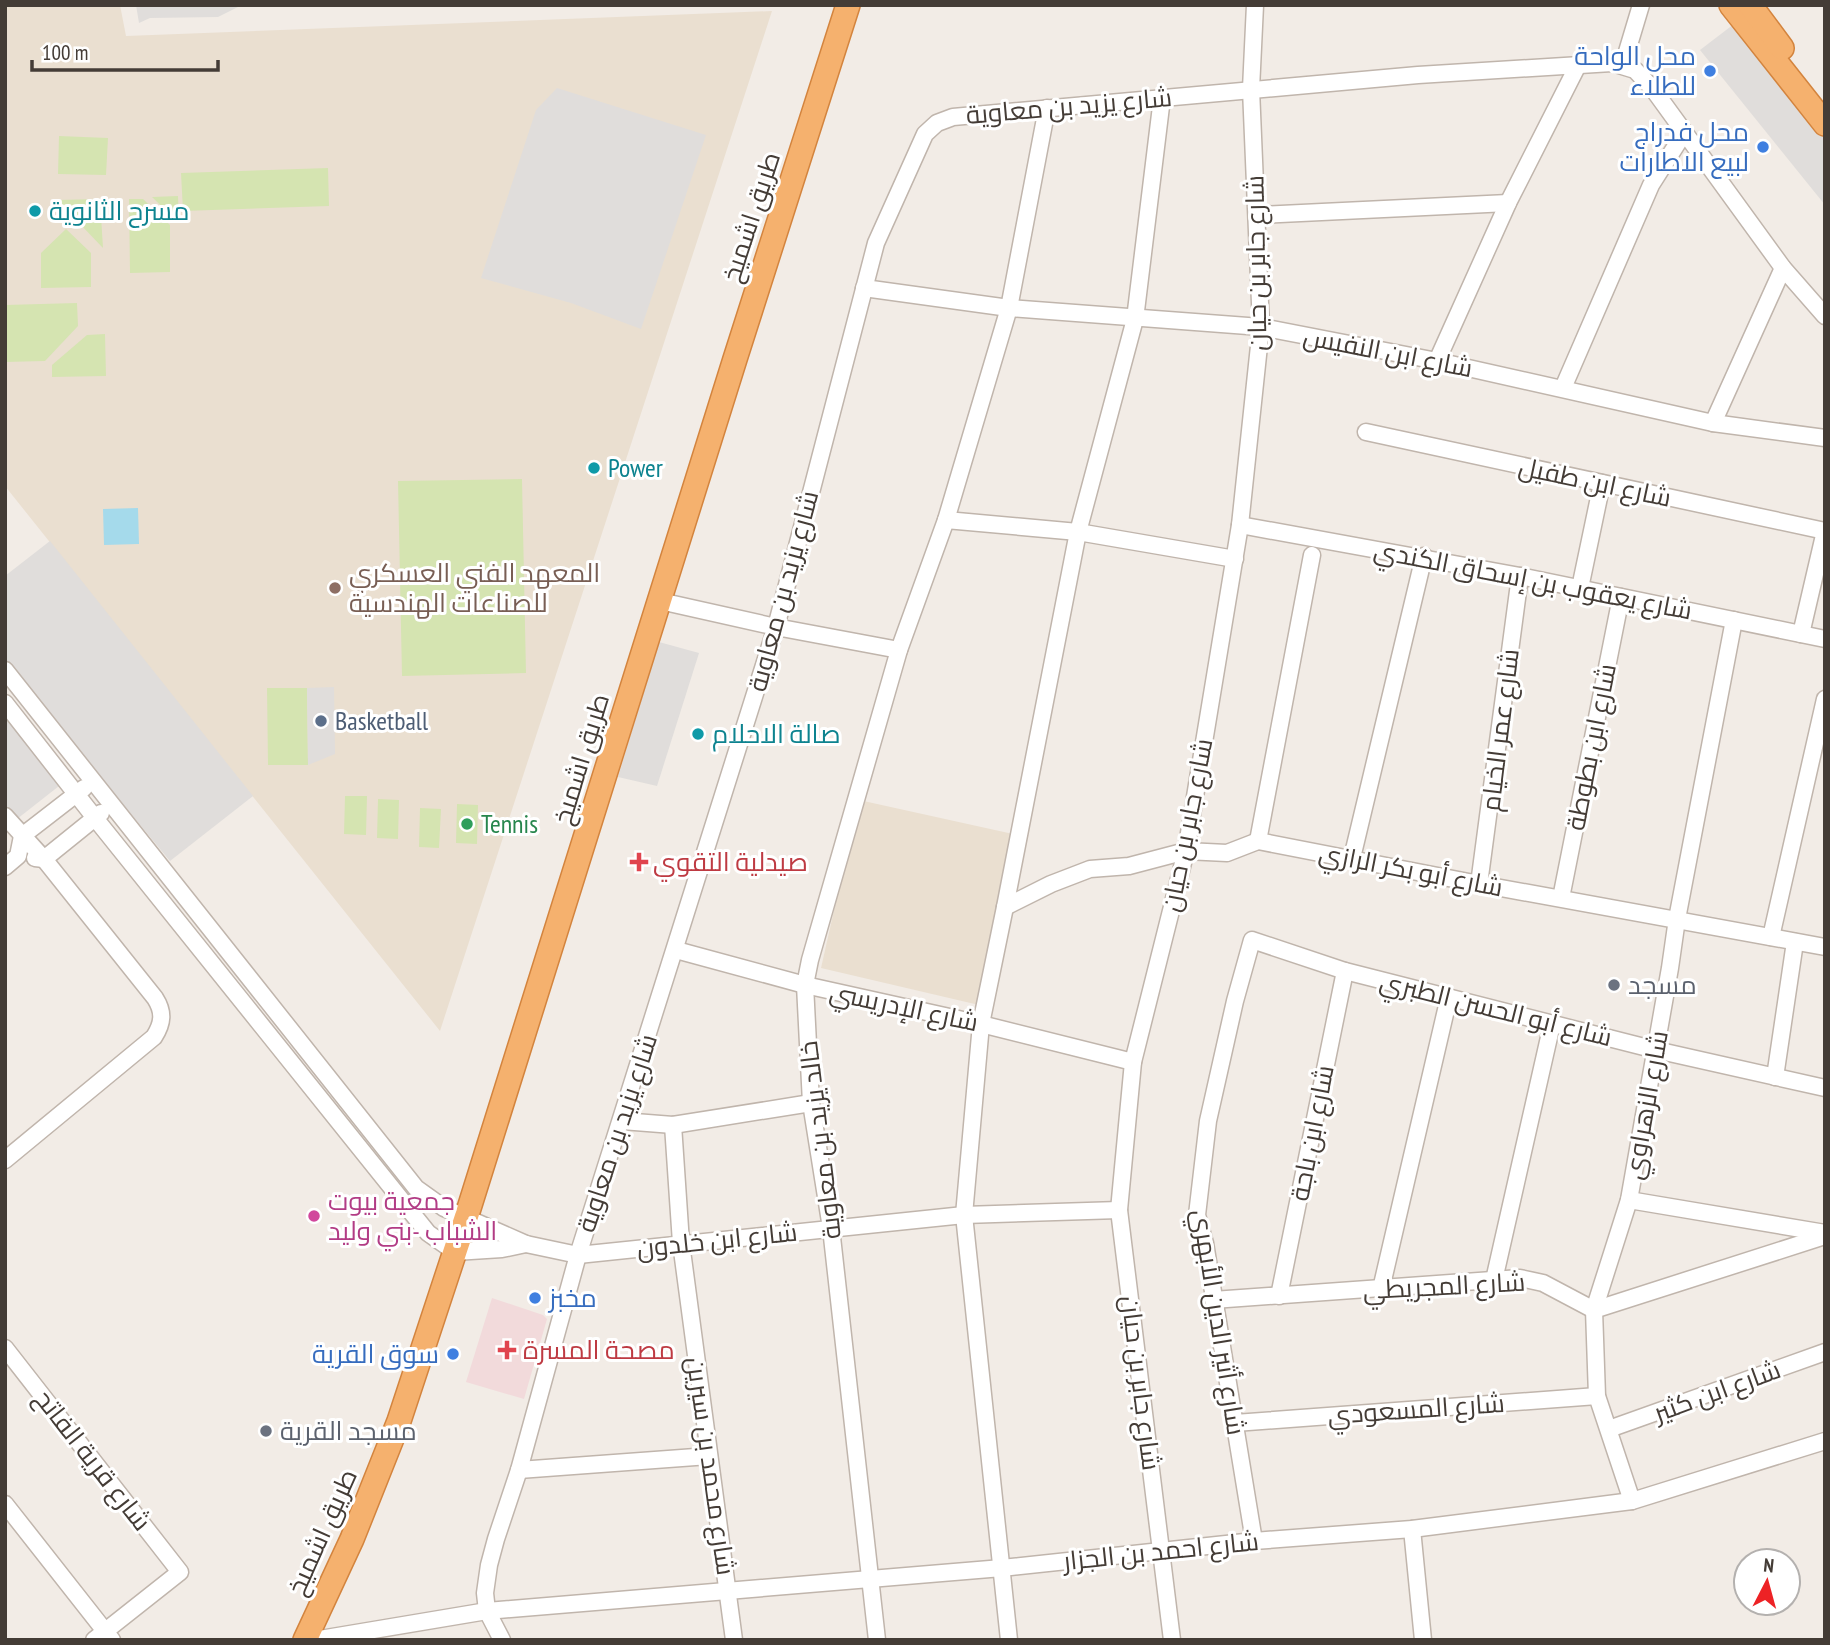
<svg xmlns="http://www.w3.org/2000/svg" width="1830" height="1645" viewBox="0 0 1830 1645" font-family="'PT Sans Narrow',Cairo,sans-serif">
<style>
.education{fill:#eadfd0}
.medical{fill:#f2dadb}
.green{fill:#d5e4b1}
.parking{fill:#e0dddb}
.water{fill:#a5daeb}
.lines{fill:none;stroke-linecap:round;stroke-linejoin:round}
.minor-casing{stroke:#c0b5ac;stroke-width:19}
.highway-casing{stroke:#d3843e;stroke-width:26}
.minor{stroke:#fff;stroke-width:16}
.highway{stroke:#f5b16e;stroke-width:23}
.shop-dot{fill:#3f7fe0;stroke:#fff;stroke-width:2.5}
.culture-dot{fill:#0f9aa8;stroke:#fff;stroke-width:2.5}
.education-dot{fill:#8d6e63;stroke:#fff;stroke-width:2.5}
.service-dot{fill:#5c6f8a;stroke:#fff;stroke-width:2.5}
.leisure-dot{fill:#2e9e5b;stroke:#fff;stroke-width:2.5}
.health-dot{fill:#e0444e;stroke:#fff;stroke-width:2.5}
.worship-dot{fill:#6b7280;stroke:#fff;stroke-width:2.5}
.hotel-dot{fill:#d1479c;stroke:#fff;stroke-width:2.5}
.labels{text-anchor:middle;stroke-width:6;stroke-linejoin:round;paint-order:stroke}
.shop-label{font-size:26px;fill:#366cbe;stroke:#fff;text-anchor:end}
.street-label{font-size:26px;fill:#443c36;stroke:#fff}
.culture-label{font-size:26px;fill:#0d838f;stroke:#fff;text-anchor:start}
.education-label{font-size:26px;fill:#785e54;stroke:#fff;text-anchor:start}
.service-label{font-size:26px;fill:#4e5e75;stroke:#fff;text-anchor:start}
.leisure-label{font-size:26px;fill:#27864d;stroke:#fff;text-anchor:start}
.health-label{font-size:26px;fill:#be3a42;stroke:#fff;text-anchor:start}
.worship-label{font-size:26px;fill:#5b616d;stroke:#fff;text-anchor:start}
.hotel-label{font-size:26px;fill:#b23c85;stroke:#fff;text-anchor:start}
</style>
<rect width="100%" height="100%" fill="#f2ece6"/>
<g class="education">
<path d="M5,5H120L126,36L772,11L440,1031L5,486Z"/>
<path d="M859,800L1013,834L979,1005L821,968Z"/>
</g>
<path class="medical" d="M492,1298L543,1315L547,1319L524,1399L466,1382Z"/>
<g class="green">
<path d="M59,136L108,138L106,175L58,174Z"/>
<path d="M328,168L329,206L183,211L181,173Z"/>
<path d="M178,196L179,223L152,197Z"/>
<path d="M100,199L103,248L57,200Z"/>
<path d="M129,199H143L170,225V272L130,273Z"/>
<path d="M66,229L91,253V287L41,288V253Z"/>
<path d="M77,303L78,326L45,361L5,362V305Z"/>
<path d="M105,334L106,376L52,377V365L87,335Z"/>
<path d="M522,479L526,673L402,676L398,481Z"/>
<path d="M267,688H307L308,765H268Z"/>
<path d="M345,796H367L366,835L344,834Z"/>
<path d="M378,799L399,800L398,839L377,838Z"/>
<path d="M457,804L478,805L477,844L456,843Z"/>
<path d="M420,808L441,809L439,848L419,847Z"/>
</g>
<g class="parking">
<path d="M136,5H242L218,17L150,18L139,23Z"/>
<path d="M1734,24L1825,138V205L1700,50Z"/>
<path d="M557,88L706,135L641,329L571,303L481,278L536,110Z"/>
<path d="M50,541L253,796L170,861L5,662V576Z"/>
<path d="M659,642L699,653L657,786L618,777Z"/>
<path d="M334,687L335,754L308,765L307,688Z"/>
<path d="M5,717L59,786L17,819L5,804Z"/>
</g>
<path class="water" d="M138,508L139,544L104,545L103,509Z"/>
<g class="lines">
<g class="minor-casing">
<g id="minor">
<path d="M1623,65L1641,5"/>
<path d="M1258,215L1508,203"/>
<path d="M864,288L1009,308L1261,327L1437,361L1713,423L1825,438"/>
<path d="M1437,361L1508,203L1578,65"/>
<path d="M1563,388L1651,185L1684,133"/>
<path d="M1713,423L1783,268"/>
<path d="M1366,432L1825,531"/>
<path d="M946,520L1078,532L1235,559"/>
<path d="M1240,525L1520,576L1825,639"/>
<path d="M1580,588L1602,483"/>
<path d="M660,601L776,627L899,650"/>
<path d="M1801,634L1825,531"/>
<path d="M5,670L416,1188L444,1208L526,1244L578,1255L964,1215L1119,1210"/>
<path d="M5,703L95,818L428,1233L455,1252L502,1249L526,1244"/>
<path d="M5,816L44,859L155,998C164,1012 163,1023 154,1037L5,1160"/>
<path d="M1258,841L1312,555"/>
<path d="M35,858L44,859L101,813"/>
<path d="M1352,858L1424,556"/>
<path d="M5,867L18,856L22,836L84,788"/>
<path d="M1479,884L1520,576"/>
<path d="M1561,898L1621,597"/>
<path d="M1005,907L1051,884L1090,869L1129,866L1186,851L1227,853L1258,841L1479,884L1825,947"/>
<path d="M1771,937L1825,699"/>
<path d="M676,950L805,985L981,1024L1133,1062"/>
<path d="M1775,1077L1795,942"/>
<path d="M622,1121L673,1125L811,1103"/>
<path d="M673,1125L681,1243L734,1640"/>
<path d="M1629,1200L1825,1233"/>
<path d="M1494,1280L1552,1024"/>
<path d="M1381,1289L1449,997"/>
<path d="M1279,1296L1345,971"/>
<path d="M1213,1300L1520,1278L1543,1283L1594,1310L1825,1236"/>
<path d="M5,1348L180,1572L94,1640"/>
<path d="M1235,1423L1597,1396"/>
<path d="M1609,1429L1825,1352"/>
<path d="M519,1470L709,1456"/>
<path d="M1632,1501L1597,1396L1594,1310L1629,1200L1670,968L1677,919L1734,620"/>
<path d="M5,1504L112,1640"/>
<path d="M1412,1529L1423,1640"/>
<path d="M1254,1541L1205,1243L1197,1215L1208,1121L1235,1001L1252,940L1345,971L1656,1050L1825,1088"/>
<path d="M314,1640L487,1611L1002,1568L1254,1541L1412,1529L1632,1501L1825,1441"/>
<path d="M502,1640L487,1611L485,1593L489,1565L496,1539L519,1470L578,1255L776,627L876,243L925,134L937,123L953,117L1418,75L1612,63L1635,70L1653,89L1783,268L1825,316"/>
<path d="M877,1640L831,1228L811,1103L805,985L810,960L899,650L946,520L1009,308L1047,108"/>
<path d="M1009,1640L964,1215L981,1024L1005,907L1078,532L1135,319L1162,98"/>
<path d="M1172,1640L1119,1210L1133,1062L1186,851L1240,525L1261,327L1251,89L1255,5"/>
</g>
</g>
<g class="highway-casing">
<g id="highway">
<path d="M1731,5L1825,124"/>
<path d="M1750,5L1782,48"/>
<path d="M305,1640L352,1539L399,1421L466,1218L735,359L848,5"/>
</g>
</g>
<use href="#minor" class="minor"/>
<use href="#highway" class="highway"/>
</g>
<g class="shop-dot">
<circle cx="1710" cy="71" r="7"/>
<circle cx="1763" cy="147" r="7"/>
<circle cx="535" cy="1298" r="7"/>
<circle cx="453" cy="1354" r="7"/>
</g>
<g class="culture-dot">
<circle cx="35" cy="211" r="7"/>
<circle cx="594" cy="468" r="7"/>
<circle cx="698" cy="734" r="7"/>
</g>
<circle class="education-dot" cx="335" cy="588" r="7"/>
<circle class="service-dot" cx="321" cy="721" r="7"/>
<circle class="leisure-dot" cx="467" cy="824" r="7"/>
<g class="health-dot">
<path d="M635.5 851.5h7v7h7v7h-7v7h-7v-7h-7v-7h7z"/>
<path d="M503.5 1339.5h7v7h7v7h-7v7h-7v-7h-7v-7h7z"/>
</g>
<g class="worship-dot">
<circle cx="1614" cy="985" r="7"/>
<circle cx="266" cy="1431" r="7"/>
</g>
<circle class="hotel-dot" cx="314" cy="1216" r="7"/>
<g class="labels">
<g class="shop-label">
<text x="1696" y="65">محل الواحة<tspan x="1696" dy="30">للطلاء</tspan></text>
<text x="1749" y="141">محل فدراج<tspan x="1749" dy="30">لبيع الاطارات</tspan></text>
<text x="549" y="1307" text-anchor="start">مخبز</text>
<text x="439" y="1363">سوق القرية</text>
</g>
<g class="street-label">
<text transform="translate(1069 106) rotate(-5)" y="9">شارع يزيد بن معاوية</text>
<text transform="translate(751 217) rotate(-72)" y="9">طريق اشميخ</text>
<text transform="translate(1256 263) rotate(-91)" y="9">شارع جابر بن حيان</text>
<text transform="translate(1388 352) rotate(11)" y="9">شارع ابن النفيس</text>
<text transform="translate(1595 482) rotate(12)" y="9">شارع ابن طفيل</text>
<text transform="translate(1533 580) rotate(11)" y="9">شارع يعقوب بن إسحاق الكندي</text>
<text transform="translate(783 591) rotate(-75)" y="9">شارع يزيد بن معاوية</text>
<text transform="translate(1500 730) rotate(-83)" y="9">شارع عمر الخيام</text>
<text transform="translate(1591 747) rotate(-79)" y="9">شارع ابن بطوطة</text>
<text transform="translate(581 759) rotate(-73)" y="9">طريق اشميخ</text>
<text transform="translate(1187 825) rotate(-79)" y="9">شارع جابر بن حيان</text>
<text transform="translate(1411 870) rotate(11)" y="9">شارع أبو بكر الرازي</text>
<text transform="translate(904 1007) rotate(12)" y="9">شارع الإدريسي</text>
<text transform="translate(1496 1009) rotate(14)" y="9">شارع أبو الحسن الطبري</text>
<text transform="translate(1646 1105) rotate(-80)" y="9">شارع الزهراوي</text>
<text transform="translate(617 1133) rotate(-72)" y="9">شارع يزيد بن معاوية</text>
<text transform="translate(1312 1133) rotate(-79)" y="9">شارع ابن باجة</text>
<text transform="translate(820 1140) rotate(-97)" y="9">خالد يزيد بن معاوية</text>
<text transform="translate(717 1240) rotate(-6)" y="9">شارع ابن خلدون</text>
<text transform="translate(1444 1286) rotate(-3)" y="9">شارع المجريطي</text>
<text transform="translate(1219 1322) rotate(81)" y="9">شارع أثير الدين الأبهري</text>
<text transform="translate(1141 1383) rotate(83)" y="9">شارع جابر بن حيان</text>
<text transform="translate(1717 1391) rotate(-20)" y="9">شارع ابن كثير</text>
<text transform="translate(1416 1409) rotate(-4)" y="9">شارع المسعودي</text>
<text transform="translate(93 1460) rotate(52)" y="9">شارع قرية الفاتح</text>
<text transform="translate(711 1466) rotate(82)" y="9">شارع محمد بن سيرين</text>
<text transform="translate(322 1532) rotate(-66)" y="9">طريق اشميخ</text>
<text transform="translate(1161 1551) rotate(-6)" y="9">شارع احمد بن الجزار</text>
</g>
<g class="culture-label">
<text x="49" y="220">مسرح الثانوية</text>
<text x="608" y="477">Power</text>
<text x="712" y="743">صالة الاحلام</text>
</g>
<g class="education-label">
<text x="349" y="582">المعهد الفني العسكري<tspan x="349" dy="30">للصناعات الهندسية</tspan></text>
</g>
<g class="service-label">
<text x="335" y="730">Basketball</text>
</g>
<g class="leisure-label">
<text x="481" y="833">Tennis</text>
</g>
<g class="health-label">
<text x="653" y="871">صيدلية التقوي</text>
<text x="523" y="1359">مصحة المسرة</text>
</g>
<g class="worship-label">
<text x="1628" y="994">مسجد</text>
<text x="280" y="1440">مسجد القرية</text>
</g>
<g class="hotel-label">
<text x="328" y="1210">جمعية بيوت<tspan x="328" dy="30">الشباب -بني وليد</tspan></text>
</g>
</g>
<rect width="1830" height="1645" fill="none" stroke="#443c36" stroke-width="14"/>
<g transform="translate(1767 1582) rotate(6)"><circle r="33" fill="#ffffff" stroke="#b4b1af" stroke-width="2"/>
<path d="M0-5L12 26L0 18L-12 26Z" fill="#ed2225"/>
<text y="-10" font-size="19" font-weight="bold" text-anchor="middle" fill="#443c36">N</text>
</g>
<path d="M32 60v10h186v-10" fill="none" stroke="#443c36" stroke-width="3.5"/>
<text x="42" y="60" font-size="21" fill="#443c36" stroke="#ffffff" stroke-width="5" paint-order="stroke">100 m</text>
</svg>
